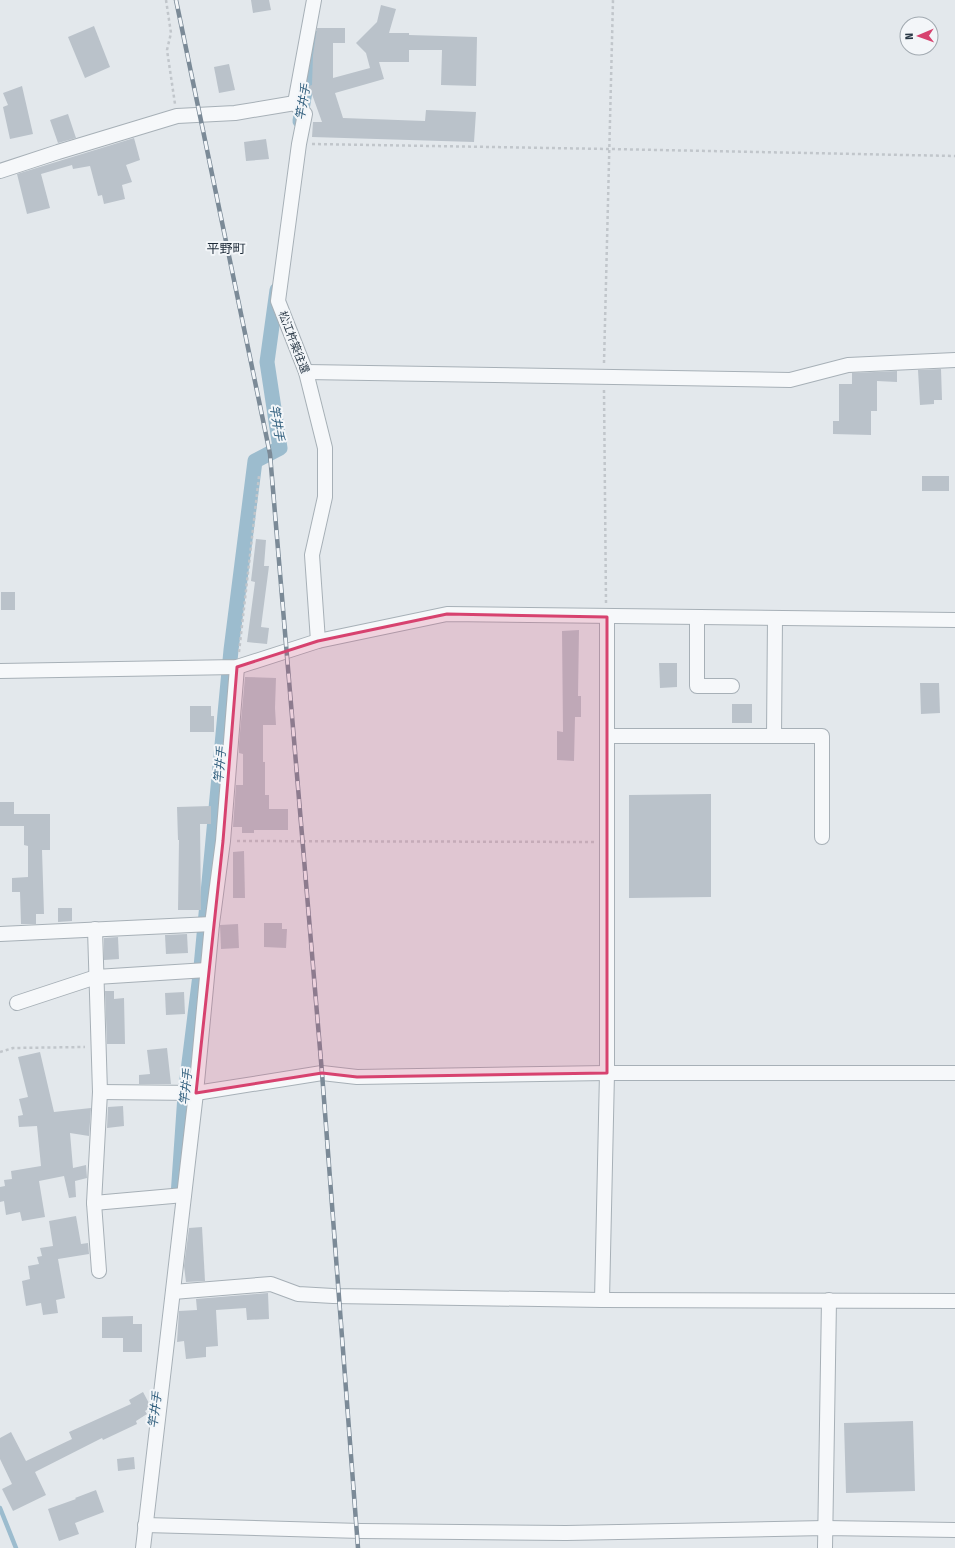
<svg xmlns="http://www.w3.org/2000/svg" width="955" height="1548" viewBox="0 0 955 1548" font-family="'Fira Sans Condensed','Noto Sans JP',sans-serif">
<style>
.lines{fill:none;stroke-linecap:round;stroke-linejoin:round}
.stream{stroke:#9cbcce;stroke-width:4.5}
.canal{stroke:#9cbcce;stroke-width:15}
.building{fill:#bac2ca}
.minor-casing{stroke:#a7b0b7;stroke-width:16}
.path{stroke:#c1c6cb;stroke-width:2.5;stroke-dasharray:3 3;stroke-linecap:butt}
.minor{stroke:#f6f8fa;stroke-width:14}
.rail-casing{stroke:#7b8a97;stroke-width:4.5}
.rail{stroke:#f3f6f9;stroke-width:3;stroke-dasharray:9;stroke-linecap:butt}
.marked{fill:#d7426f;fill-opacity:0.2;stroke:#d7426f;stroke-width:3;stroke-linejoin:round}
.labels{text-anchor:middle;stroke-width:4;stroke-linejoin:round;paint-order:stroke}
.street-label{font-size:11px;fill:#293846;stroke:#f3f6f9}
.water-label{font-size:12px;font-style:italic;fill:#305e7d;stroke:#f3f6f9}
.quarter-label{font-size:13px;fill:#1c2937;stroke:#f3f6f9}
</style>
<rect width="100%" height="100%" fill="#e3e8ec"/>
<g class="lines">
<path class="stream" d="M0,1508L16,1548"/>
<g class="canal">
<path d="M300,121L314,38"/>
<path d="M178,1196L185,1095L201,967L231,650L255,461L280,448L267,362L277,290"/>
</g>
</g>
<g class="building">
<path d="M251,0H269L271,10L253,13Z"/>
<path d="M381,5L396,9L389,33H409V35L477,37L476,86L441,85L442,50H409V62H379L384,79L335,93L343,118L425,121L426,110L476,112L474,142L312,137L313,122H322L309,86L312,85L313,55L317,28H345V43H333V78L370,68L366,53L356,43L377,22Z"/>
<path d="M94,26L110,67L85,78L68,37Z"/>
<path d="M229,64L235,90L219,93L214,67Z"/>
<path d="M22,86L33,134L10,139L3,107L8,105L3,93Z"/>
<path d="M68,114L76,138L58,143L50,120Z"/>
<path d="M134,138L140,160L126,165L132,182L122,185L125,199L104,204L102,195L98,196L90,166L73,169L72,165L41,174L50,208L27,214L17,174Z"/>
<path d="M266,139L269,159L246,161L244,142Z"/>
<path d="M941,369L942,400H934V404L920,405L918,370Z"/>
<path d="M897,371V382L877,381V411H871V435L833,434V421H839V384H852V373Z"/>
<rect x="922" y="476" width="27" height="15"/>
<path d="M256,539L266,540L264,566H269L261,627L269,628L267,644L247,642L255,582L251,581Z"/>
<rect x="1" y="592" width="14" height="18"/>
<path d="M579,630L578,696H581V717H575L574,761L557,760V731L563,732L562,631Z"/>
<path d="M659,663H677V687L660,688Z"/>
<path d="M245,677L276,678L275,708L276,725H263V762H265V795H269V809H288V830H254V833H242V827H233L236,785H243V754L239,753V744Z"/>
<path d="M920,683H939L940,713L921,714Z"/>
<rect x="732" y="704" width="20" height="19"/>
<path d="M190,706H211V716H214V732H190Z"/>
<path d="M711,794V897L629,898V795Z"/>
<path d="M0,802H14V814H50V850H42L44,914H36V924H21L20,892H12V878L28,877V846L24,845V826H0Z"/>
<path d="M211,806V824H200L201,910H178L179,840H178L177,807Z"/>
<path d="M244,851L245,898H233V852Z"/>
<path d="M58,908H72V921L58,922Z"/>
<path d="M264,923H282V929H287L286,948L264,947Z"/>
<path d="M238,924L239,948L221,949L220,925Z"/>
<path d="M187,934L188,953L166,954L165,935Z"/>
<path d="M118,937L119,959L104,960V938Z"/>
<path d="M105,991H114V999L124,998L125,1044H107Z"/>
<path d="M184,992L185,1014L166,1015L165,993Z"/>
<path d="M167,1048L171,1084H139V1075L150,1074L147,1050Z"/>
<path d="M40,1052L54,1112L91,1108L89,1136L70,1133L73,1168L86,1165L87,1178L75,1181L76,1197L69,1198L64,1176L39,1181L45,1217L22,1221L20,1212L6,1215L4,1201L0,1202V1187L5,1186L4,1180L12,1179L11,1171L41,1166L37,1126L19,1127L18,1116L23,1115L19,1099L28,1097L18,1057Z"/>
<path d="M123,1106L124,1126L107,1128L108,1107Z"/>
<path d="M76,1216L81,1244L88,1243L89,1254L58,1259L65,1298L56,1300L58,1313L43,1315L41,1303L26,1306L22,1281L30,1279L28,1266L39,1264L37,1257L42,1256L40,1248L53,1246L49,1221Z"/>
<path d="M202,1227L205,1281L186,1282L184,1266L189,1228Z"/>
<path d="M268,1293L269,1319L247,1320L246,1308L216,1310L218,1346L206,1347V1357L186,1359L184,1341L177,1342L179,1311L197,1310L196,1299Z"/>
<path d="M133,1316V1324H142V1352H123V1338H102V1317Z"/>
<path d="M143,1392L151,1407L145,1411L147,1414L136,1421L137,1424L103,1440L102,1438L35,1472L46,1495L13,1511L2,1489L12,1484L0,1459V1438L11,1432L26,1461L72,1439L69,1432L131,1404L129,1400Z"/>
<path d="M913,1421L915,1491L846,1493L844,1423Z"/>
<path d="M134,1457L135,1469L118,1471L117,1459Z"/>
<path d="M96,1490L104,1512L75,1523L79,1534L59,1541L48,1509L76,1499L75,1498Z"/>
</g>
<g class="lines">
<g class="minor-casing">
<g id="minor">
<path d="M314,0L295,103L305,114L299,144L278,301L306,372L325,448V497L312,555L318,641"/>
<path d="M0,171L58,152L177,116L235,113L295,103"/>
<path d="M306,372L790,380L848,365L955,360"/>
<path d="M697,617V686H732"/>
<path d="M0,671L237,667L318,641L447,614L955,620"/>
<path d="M607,736H822V837"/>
<path d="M774,736L775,618"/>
<path d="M95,929L100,1092L94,1203L99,1271"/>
<path d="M0,934L212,924"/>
<path d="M17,1003L96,977L207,970"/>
<path d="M100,1092L196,1093L322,1073L357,1077L607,1073H955"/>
<path d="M94,1203L184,1195"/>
<path d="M173,1292L271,1284L298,1294L333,1296L602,1300L955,1301"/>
<path d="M602,1300L607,1073V617"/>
<path d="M145,1525L361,1531L566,1533L825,1528L955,1530"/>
<path d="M143,1548L196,1093L212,924L223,841L237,667"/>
<path d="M825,1548L829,1300"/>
</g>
</g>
<g class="path">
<path d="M166,0L171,33L167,50L175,104"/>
<path d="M312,144L610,149L955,156"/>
<path d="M604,363L613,0"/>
<path d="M604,390L606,603"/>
<path d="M239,652L259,476"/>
<path d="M237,841L594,842"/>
<path d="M0,1052L13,1048L85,1047"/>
</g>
<use href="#minor" class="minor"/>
<g class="rail-casing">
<path id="rail" d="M176,0L270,454L322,1073L358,1548"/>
</g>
<use href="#rail" class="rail"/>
</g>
<path class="marked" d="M447,614L607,617V1073L357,1077L322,1073L196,1093L223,841L237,667L318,641Z"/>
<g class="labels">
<g class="street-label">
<text transform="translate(294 342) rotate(69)" y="4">松江杵築往還</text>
</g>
<g class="water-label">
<text transform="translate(303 102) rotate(-80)" y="4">竿井手</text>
<text transform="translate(277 423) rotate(81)" y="4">竿井手</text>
<text transform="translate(220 765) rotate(-85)" y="4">竿井手</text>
<text transform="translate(186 1087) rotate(-84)" y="4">竿井手</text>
<text transform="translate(155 1410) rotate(-82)" y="4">竿井手</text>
</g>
<g class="quarter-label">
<text x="226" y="253">平野町</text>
</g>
</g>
<g transform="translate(919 36) rotate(268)"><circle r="19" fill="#f3f6f9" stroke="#a2aab1"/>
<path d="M0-3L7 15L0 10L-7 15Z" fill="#d7426f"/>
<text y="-6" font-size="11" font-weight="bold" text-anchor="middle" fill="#293846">N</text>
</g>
</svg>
